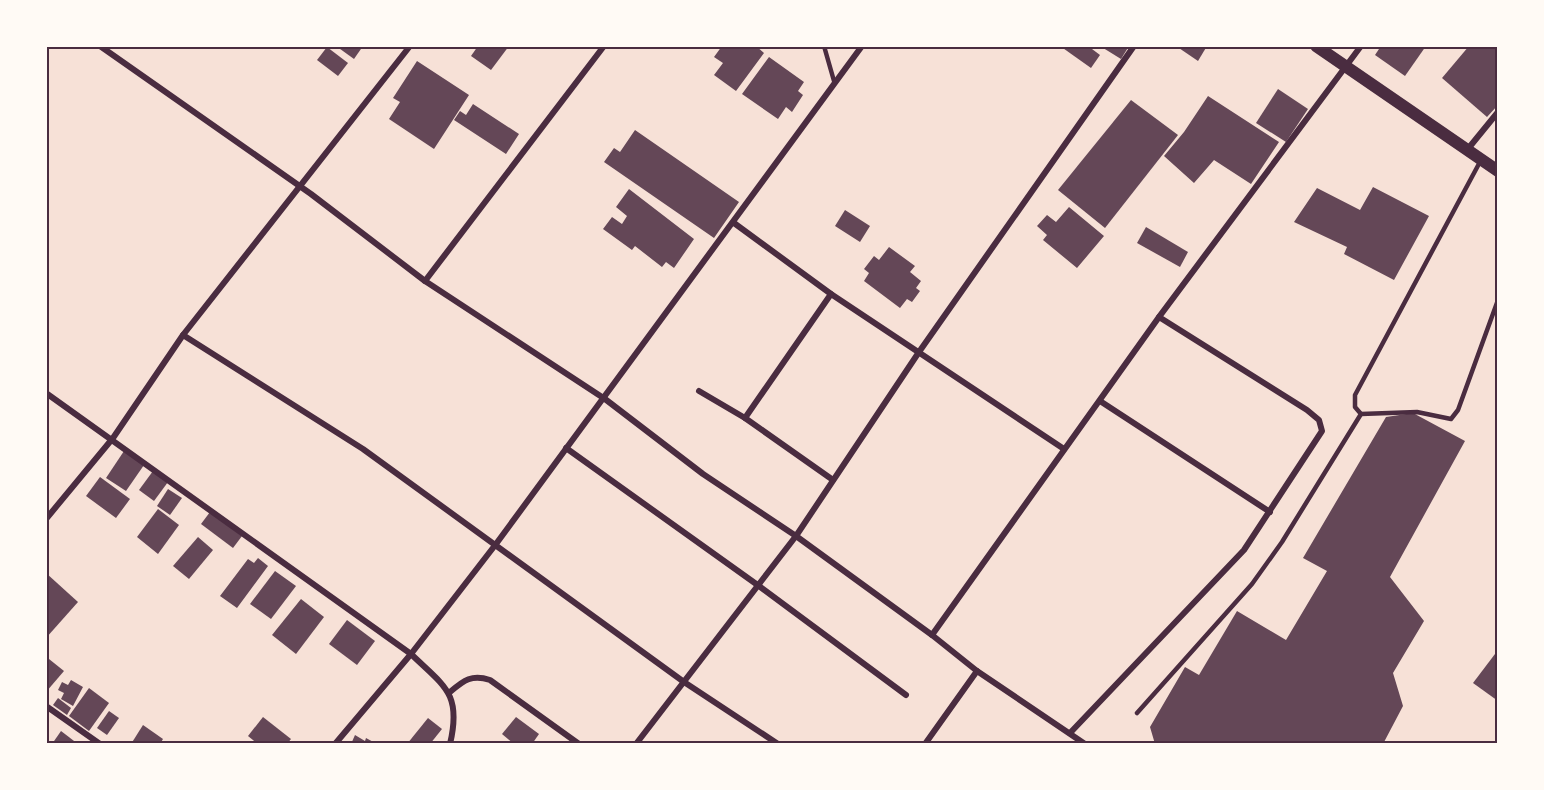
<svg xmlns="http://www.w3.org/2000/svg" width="1544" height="790" viewBox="0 0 1544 790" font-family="Helvetica,sans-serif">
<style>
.building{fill:#644757}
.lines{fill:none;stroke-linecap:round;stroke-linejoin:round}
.service{stroke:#4a2c40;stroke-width:4.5}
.minor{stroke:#4a2c40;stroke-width:6}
.secondary{stroke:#4a2c40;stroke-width:12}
.neatline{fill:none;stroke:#4a2c40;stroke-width:2}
</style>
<rect width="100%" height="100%" fill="#f7e1d7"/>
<g class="building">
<path d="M336,46H363L354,59Z"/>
<path d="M478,46H509L491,70L471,56Z"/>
<path d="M722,46H756L764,53L736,91L714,75L723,63L714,57Z"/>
<path d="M1060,46H1088L1100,55L1091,68Z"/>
<path d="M1100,46H1129L1121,59Z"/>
<path d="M1176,46H1207L1198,61Z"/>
<path d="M1381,46H1426L1405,76L1375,55Z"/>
<path d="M1469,46H1498V105L1487,117L1442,78Z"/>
<path d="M327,47L348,63L338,76L317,60Z"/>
<path d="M769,57L804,82L798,91L803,95L792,112L786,107L778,119L742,94Z"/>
<path d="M417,61L469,95L434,149L389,119L400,102L393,98Z"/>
<path d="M1278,89L1308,109L1286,142L1256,123Z"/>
<path d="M1208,96L1279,142L1251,184L1214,160L1194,183L1164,156L1184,132Z"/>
<path d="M1131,100L1178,135L1105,228L1058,190Z"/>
<path d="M473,104L519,134L506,154L454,120L460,111L466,115Z"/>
<path d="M635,130L739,202L714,238L604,162L614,148L620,152Z"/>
<path d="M1373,187L1429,216L1394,280L1344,254L1347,247L1294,222L1317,188L1360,210Z"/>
<path d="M629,189L694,239L674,268L666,262L662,267L635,246L632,250L603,229L612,217L622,224L627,216L616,207Z"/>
<path d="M1069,207L1104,236L1077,268L1043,240L1047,235L1037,226L1047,215L1056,222Z"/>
<path d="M845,210L870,226L860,242L835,226Z"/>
<path d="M1146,227L1188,252L1180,267L1137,243Z"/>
<path d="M889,247L915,266L910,272L921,281L916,288L920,291L912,302L907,299L900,308L864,281L869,273L864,269L874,256L879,260Z"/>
<path d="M1413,413L1465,441L1390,577L1424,621L1393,673L1403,706L1383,744H1155L1150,727L1185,667L1199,675L1237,611L1286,640L1327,571L1303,558L1386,417Z"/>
<path d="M124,451L144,465L126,491L106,478Z"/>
<path d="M153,471L168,482L154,501L139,490Z"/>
<path d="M100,477L130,499L116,518L86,496Z"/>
<path d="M168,489L182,498L170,515L157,506Z"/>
<path d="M158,509L179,525L158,554L137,537Z"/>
<path d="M210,512L242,536L233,548L201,524Z"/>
<path d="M198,537L213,550L189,579L173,566Z"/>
<path d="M258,558L268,566L237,608L220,596L248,559L254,563Z"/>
<path d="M275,571L296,586L271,619L250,604Z"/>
<path d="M46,573L78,602L46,638Z"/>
<path d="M301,599L324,617L296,654L272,635Z"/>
<path d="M347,620L375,641L357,665L329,644Z"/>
<path d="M1498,650V701L1473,683Z"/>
<path d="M49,659L64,671L46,692V663Z"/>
<path d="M71,680L83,687L73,706L61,699L64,693L58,690L62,682L68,685Z"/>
<path d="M89,688L109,703L89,731L69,716Z"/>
<path d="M58,698L71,708L67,715L53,705Z"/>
<path d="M109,711L119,718L107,735L97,728Z"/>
<path d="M263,717L291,739L287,744H258L248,736Z"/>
<path d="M516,717L539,734L532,744H514L502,734Z"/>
<path d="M428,718L442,729L430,744H407Z"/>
<path d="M143,725L163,739L160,744H131Z"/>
<path d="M61,731L78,744H52Z"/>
<path d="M355,735L365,741L366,738L377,744H351Z"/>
</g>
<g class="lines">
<g class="service">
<path d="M824,46L834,81"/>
<path d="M1361,414L1417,412L1451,419L1458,410L1498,300"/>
<path d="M1137,713L1252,584L1282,542L1361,414L1355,407V395L1481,160"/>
</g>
<g class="minor">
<path d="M100,46L311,194L425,281L605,399L703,474L796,536L932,635L977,671L1085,744"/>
<path d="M1467,150L1498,112"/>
<path d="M734,223L831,294L1064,449"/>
<path d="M425,281L604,46"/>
<path d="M183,335L363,449L684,682L778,744"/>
<path d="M699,391L745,418L833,480"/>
<path d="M46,393L411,654C444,686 462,693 450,744"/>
<path d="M1100,401L1270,512"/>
<path d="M745,418L831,294"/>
<path d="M566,448L759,586L906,695"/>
<path d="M46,519L113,438L183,335L410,46"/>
<path d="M932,635L1159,317L1361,46"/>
<path d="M450,692C464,680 472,674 490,680L579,744"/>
<path d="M46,706L100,744"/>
<path d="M1070,733L1244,550L1322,431L1319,420L1307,410L1159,317"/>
<path d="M335,744L411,654L496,544L862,46"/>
<path d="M636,744L796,536L919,352L1134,46"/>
<path d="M925,744L977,671"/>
</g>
<path class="secondary" d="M1316,46L1498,171"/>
</g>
<rect width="1544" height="790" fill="none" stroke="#fffaf5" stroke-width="96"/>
<rect x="48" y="48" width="1448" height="694" class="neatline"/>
</svg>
